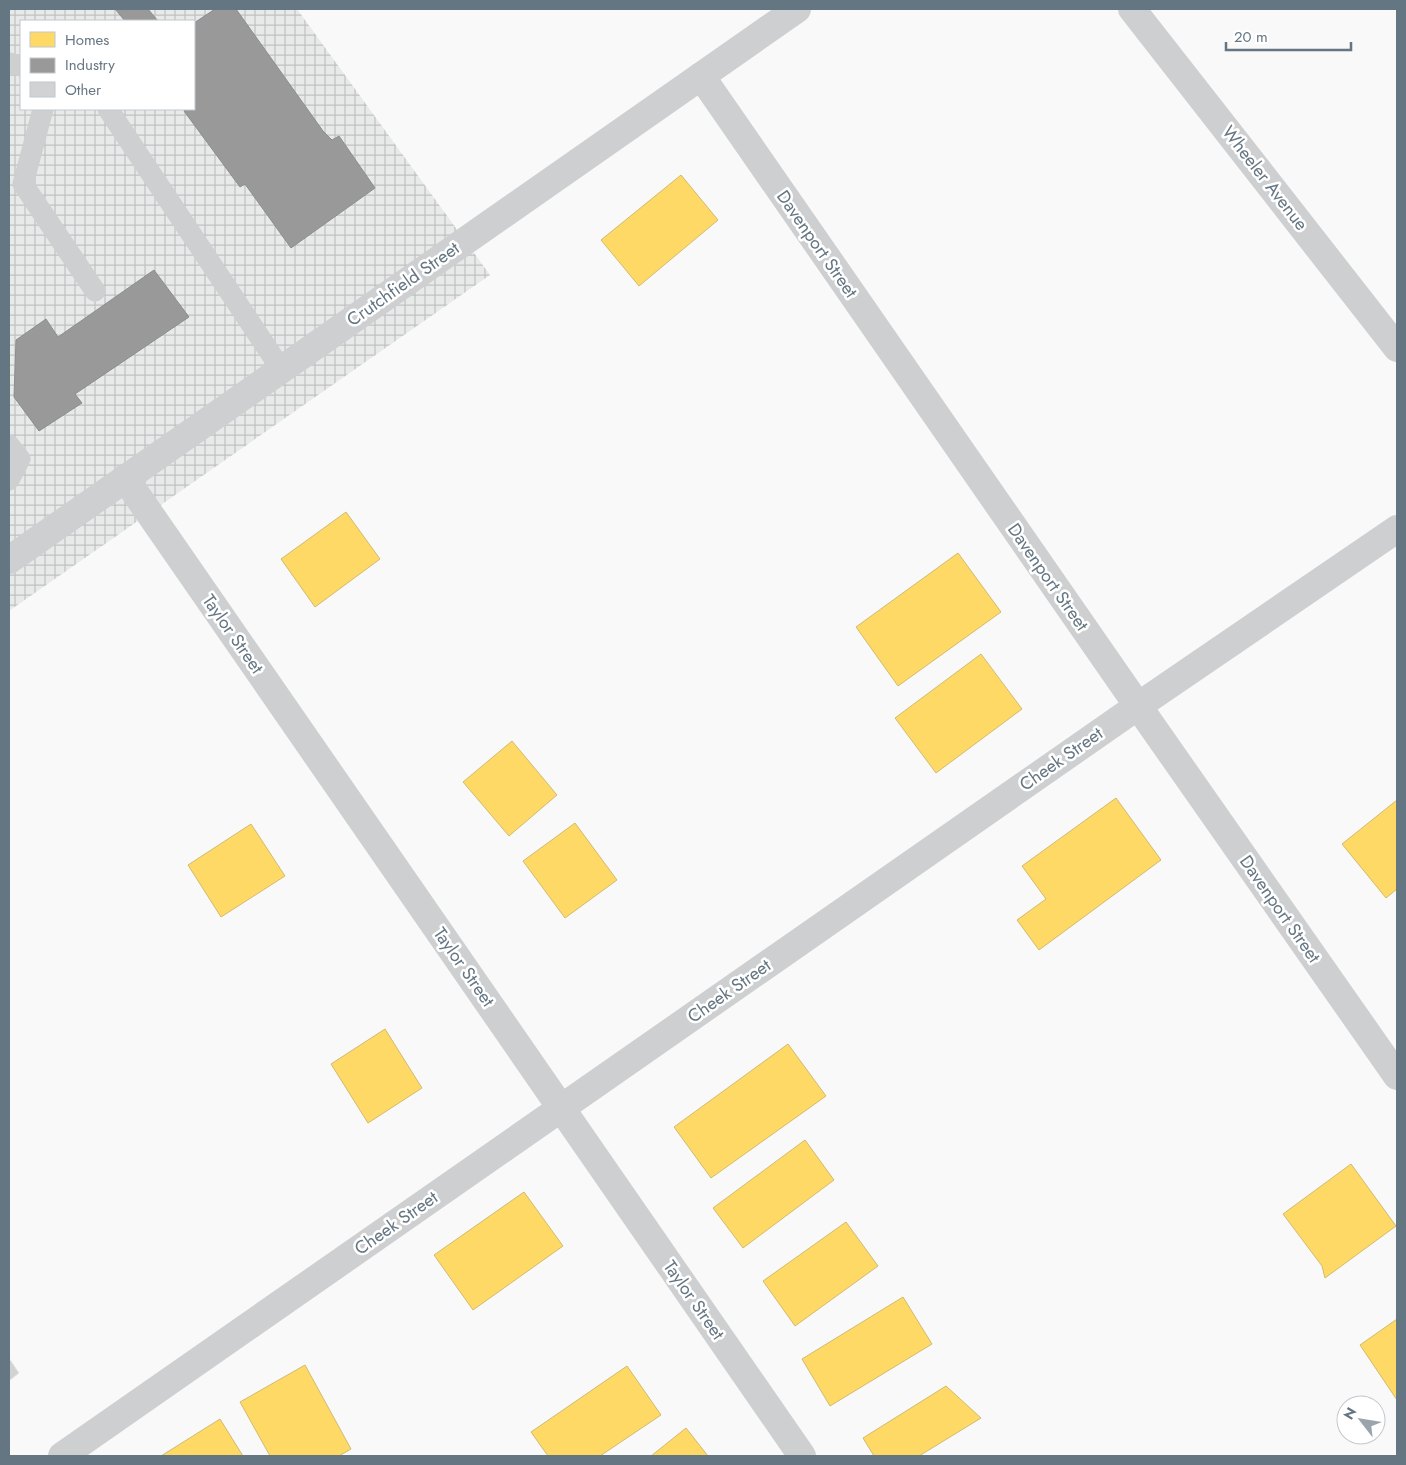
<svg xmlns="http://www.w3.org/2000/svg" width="1406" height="1465" viewBox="0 0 1406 1465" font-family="Jost,sans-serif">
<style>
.industrial{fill:url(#industrial-grid);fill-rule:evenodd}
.homes{fill:#ffd966;stroke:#d1bb6f}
.industry{fill:#999;stroke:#898e92}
.building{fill:#d0d2d3;stroke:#e8e8e8}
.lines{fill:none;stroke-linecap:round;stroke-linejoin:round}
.service{stroke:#cecfd0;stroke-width:21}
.minor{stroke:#cecfd0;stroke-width:28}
.labels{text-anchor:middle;stroke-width:5;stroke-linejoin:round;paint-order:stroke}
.street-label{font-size:18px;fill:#657683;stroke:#fff}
</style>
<defs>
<pattern id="industrial-grid" width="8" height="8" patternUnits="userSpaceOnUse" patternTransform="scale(1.25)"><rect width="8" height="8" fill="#e8e9e9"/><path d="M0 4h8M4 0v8" fill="none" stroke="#c0c1c2"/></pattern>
</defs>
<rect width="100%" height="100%" fill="#f9f9f9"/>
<path class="industrial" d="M9,9H297L490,275L9,611ZM21,21H194V109H21Z"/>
<g class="homes">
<path d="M681,175L718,220L639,286L601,240Z"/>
<path d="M346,512L380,559L315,607L281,559Z"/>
<path d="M958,553L1001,612L898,686L856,627Z"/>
<path d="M981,654L1022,709L936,773L895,718Z"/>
<path d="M512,741L557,795L509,836L463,782Z"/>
<path d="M1116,798L1161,860L1039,950L1017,920L1046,899L1022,866Z"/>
<path d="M1397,800V889L1386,898L1342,844Z"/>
<path d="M575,823L617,880L565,918L523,861Z"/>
<path d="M251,824L285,876L221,917L188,865Z"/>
<path d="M385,1029L422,1088L368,1123L331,1064Z"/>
<path d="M788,1044L826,1096L711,1178L674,1127Z"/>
<path d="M805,1140L834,1180L743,1248L713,1208Z"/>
<path d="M1351,1164L1396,1226L1325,1278L1322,1266L1283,1214Z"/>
<path d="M524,1192L563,1246L473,1310L434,1255Z"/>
<path d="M846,1222L878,1266L795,1326L763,1281Z"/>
<path d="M903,1297L932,1344L830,1406L802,1359Z"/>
<path d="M1397,1319V1400L1360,1345Z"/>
<path d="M305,1365L351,1449L339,1456H270L240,1402Z"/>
<path d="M627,1366L661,1415L600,1456H548L531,1432Z"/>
<path d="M946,1386L981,1418L919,1456H874L863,1438Z"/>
<path d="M220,1419L243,1456H161Z"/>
<path d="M686,1428L708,1456H651Z"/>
</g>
<g class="industry">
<path d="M115,9H148L158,21H125Z"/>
<path d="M215,9H236L323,131L332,140L339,136L375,188L291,248L245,184L240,187L184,111L187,109H194V23Z"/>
<path d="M154,270L189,317L75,394L82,403L39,431L14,397L16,340L46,319L58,337Z"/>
</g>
<path class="building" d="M9,1358L19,1373L9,1381Z"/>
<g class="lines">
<g class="service">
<path d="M9,63L21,66"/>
<path d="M43,109L23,184L95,291"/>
<path d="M108,109L281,369"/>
<path d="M9,445L20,459L9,480"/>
</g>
<g class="minor">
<path d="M1132,9L1397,348"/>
<path d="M701,76L1138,706L1397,1076"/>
<path d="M125,478L802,1456"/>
<path d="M9,560L797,9"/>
<path d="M62,1456L1138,706L1397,529"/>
</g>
</g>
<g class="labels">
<g class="street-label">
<text transform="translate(1265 178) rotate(52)" y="6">Wheeler Avenue</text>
<text transform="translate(817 244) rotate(55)" y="6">Davenport Street</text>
<text transform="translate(403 284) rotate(-35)" y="6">Crutchfield Street</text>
<text transform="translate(1048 577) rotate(55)" y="6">Davenport Street</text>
<text transform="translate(233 634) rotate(55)" y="6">Taylor Street</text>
<text transform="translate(1061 759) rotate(-35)" y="6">Cheek Street</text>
<text transform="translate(1280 909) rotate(55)" y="6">Davenport Street</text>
<text transform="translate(464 967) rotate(55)" y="6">Taylor Street</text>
<text transform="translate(729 991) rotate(-35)" y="6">Cheek Street</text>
<text transform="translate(396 1223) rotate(-35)" y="6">Cheek Street</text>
<text transform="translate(694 1300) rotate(55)" y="6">Taylor Street</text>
</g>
</g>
<rect width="1406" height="1465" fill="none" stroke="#657683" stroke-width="20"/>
<rect x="20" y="20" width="175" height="90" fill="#ffffff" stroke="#c1c8cd"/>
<rect x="30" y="32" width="25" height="15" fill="#ffd966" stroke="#c1c8cd"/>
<text x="65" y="45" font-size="15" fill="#657683">Homes</text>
<rect x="30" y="58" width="25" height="15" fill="#999999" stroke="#c1c8cd"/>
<text x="65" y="70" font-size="15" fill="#657683">Industry</text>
<rect x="30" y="82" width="25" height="15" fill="#d0d2d3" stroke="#c1c8cd"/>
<text x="65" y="95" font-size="15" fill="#657683">Other</text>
<g transform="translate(1361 1420) rotate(301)"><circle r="24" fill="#ffffff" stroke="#c1c8cd"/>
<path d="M0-4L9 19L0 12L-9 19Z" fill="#99a4ac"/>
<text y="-8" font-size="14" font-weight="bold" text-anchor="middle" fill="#657683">N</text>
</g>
<path d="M1226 42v8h125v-8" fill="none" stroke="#657683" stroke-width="2.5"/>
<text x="1234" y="42" font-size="15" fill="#657683" stroke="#ffffff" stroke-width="4" paint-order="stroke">20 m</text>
</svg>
